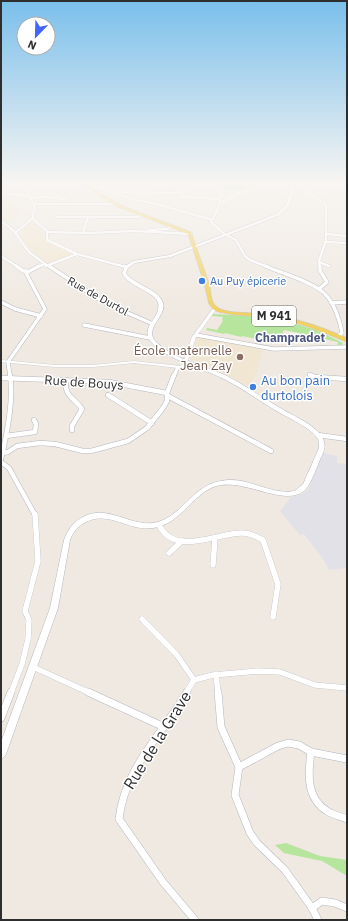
<svg xmlns="http://www.w3.org/2000/svg" width="348" height="921" viewBox="0 0 348 921" font-family="'IBM Plex Sans',sans-serif">
<style>
.industrial{fill:#e3e1e8}
.education{fill:#f0e6d1}
.green{fill:#b6e59e}
.lines{fill:none;stroke-linecap:round;stroke-linejoin:round}
.minor-far4-casing{stroke:#b4b7c1;stroke-width:3}
.minor-far3-casing{stroke:#b4b7c1;stroke-width:4.5}
.minor-far2-casing{stroke:#b4b7c1;stroke-width:5.5}
.minor-far1-casing{stroke:#b4b7c1;stroke-width:6}
.minor-casing{stroke:#b4b7c1;stroke-width:8}
.tertiary-casing{stroke:#b4b7c1;stroke-width:0.5}
.secondary-casing{stroke:#b4b7c1;stroke-width:1}
.primary-casing{stroke:#c9c9c9;stroke-width:1}
.minor-far4{stroke:#fff;stroke-width:2.5}
.minor-far3{stroke:#fff;stroke-width:3.5}
.minor-far2{stroke:#fff;stroke-width:4.5}
.minor-far1{stroke:#fff;stroke-width:5.5}
.minor{stroke:#fff;stroke-width:7}
.tertiary{fill:#fff;fill-rule:evenodd}
.secondary{fill:#fff;fill-rule:evenodd}
.primary{fill:#f2d163;fill-rule:evenodd}
.shop-dot{fill:#3f7fe0;stroke:#fff;stroke-width:1.5}
.education-dot{fill:#8d6e63;stroke:#fff;stroke-width:1.5}
.labels{text-anchor:middle;stroke-width:3;stroke-linejoin:round;paint-order:stroke}
.far-shop-label{font-size:11px;fill:#366cbe;stroke:#fff;text-anchor:start}
.far-street-label{font-size:11px;fill:#2e2e2e;stroke:#fff}
.shield{fill:#fff;stroke:#6d6d6d;stroke-width:1}
.shield-label{font-size:12px;font-weight:bold;fill:#2e2e2e}
.far-neighbourhood-label{font-size:12px;font-weight:bold;fill:#4d5680;stroke:#fff}
.education-label{font-size:13px;fill:#785e54;stroke:#fff;text-anchor:end}
.shop-label{font-size:13px;fill:#366cbe;stroke:#fff;text-anchor:start}
.street-label{font-size:13px;fill:#2e2e2e;stroke:#fff}
.near-street-label{font-size:16px;fill:#2e2e2e;stroke:#fff}
</style>
<rect width="100%" height="100%" fill="#efe9e1"/>
<path class="industrial" d="M323,453L337,456V463L347,464V568L329,570L324,560L304,534L300,535L280,511L291,497L300,495L308,490Z"/>
<g class="education">
<path d="M1,194H9L6,198L18,200L21,203L24,204L18,208L25,209L19,215L5,222L1,218Z"/>
<path d="M32,222H34L42,233L45,234L46,241L74,254L49,264L46,263L32,251L19,235Z"/>
<path d="M201,338L263,349L257,371L249,386L189,358L197,339Z"/>
</g>
<g class="green">
<path d="M221,182H254L256,187L242,192L222,189Z"/>
<path d="M213,314L256,316L277,318L316,330L343,343L342,346H337L338,342L284,330L278,343L260,339V340L242,336L241,337L225,333L224,334L206,330L207,328L217,330L223,321L222,320L223,317L212,316Z"/>
<path d="M286,843L320,856L347,860V876L322,861L284,853L275,845Z"/>
</g>
<g class="lines">
<g class="minor-far4-casing">
<g id="minor-far4">
<path d="M301,182L302,188L326,205V240L319,261L320,267"/>
<path d="M83,184H91L131,199L160,205L212,220"/>
<path d="M332,184L347,185"/>
<path d="M102,189L115,182"/>
<path d="M221,189L241,193"/>
<path d="M114,192L179,193L186,190V182"/>
<path d="M1,193L29,196"/>
<path d="M182,194V197L220,199"/>
<path d="M31,198L42,197L66,199"/>
<path d="M220,203L241,193L271,182"/>
<path d="M34,204H114"/>
<path d="M57,217H137L142,215"/>
<path d="M33,219L48,232L88,233L135,231L191,234"/>
<path d="M212,220L211,222L224,234L236,240L245,256L250,260L268,267"/>
<path d="M212,220C220,208 222,196 220,182"/>
<path d="M1,221L14,231L29,252L45,264L37,267"/>
<path d="M149,230L167,229L172,226"/>
<path d="M47,231V240L77,254L126,267"/>
<path d="M15,233L33,218L34,204L28,194L34,182"/>
<path d="M83,233L88,217"/>
<path d="M327,234L347,236"/>
<path d="M326,242L347,243"/>
<path d="M1,256L18,267"/>
<path d="M319,262L329,266"/>
<path d="M45,264L50,267"/>
<path d="M46,266L77,254"/>
</g>
</g>
<g class="minor-far3-casing">
<g id="minor-far3">
<path d="M16,266L23,271H27"/>
<path d="M49,266L105,303L153,324"/>
<path d="M124,266L126,267"/>
<path d="M265,266C281,273 313,282 325,294C334,303 340,320 342,333L338,336"/>
<path d="M319,289L327,282L320,271V266"/>
<path d="M1,302L15,309L41,316"/>
<path d="M331,303L347,302"/>
<path d="M84,325L150,338"/>
<path d="M196,335L274,349L347,347"/>
<path d="M310,375L312,376"/>
<path d="M10,376L8,362L45,309L26,273L39,266"/>
<path d="M174,376L178,367"/>
</g>
</g>
<g class="minor-far2-casing">
<g id="minor-far2">
<path d="M310,375L315,377L347,379"/>
<path d="M1,378L109,382L167,393"/>
<path d="M66,380C64,397 74,397 82,409L72,426V430"/>
<path d="M108,395L152,423"/>
<path d="M168,396L271,451"/>
<path d="M318,435L347,439"/>
<path d="M6,436L35,432L36,424L34,420"/>
<path d="M3,453L8,452L17,446L40,443L55,444L83,451H91L128,441L147,428L163,408L167,401V393L174,375"/>
<path d="M1,459C7,434 14,400 10,375"/>
<path d="M1,462L9,468L35,515"/>
</g>
</g>
<g class="minor-far1-casing">
<g id="minor-far1">
<path d="M159,525C175,557 216,533 242,533C250,533 256,536 263,540L278,584L273,617"/>
<path d="M169,553L182,541"/>
<path d="M213,565L215,538"/>
<path d="M142,619L177,655L194,680"/>
<path d="M33,667L90,693"/>
<path d="M216,674L218,693"/>
<path d="M194,680L213,675L258,671L280,672L315,685L347,688"/>
<path d="M11,693L22,664L28,639L29,620L25,611L38,561L35,514"/>
<path d="M186,693L194,680"/>
</g>
</g>
<g class="minor-casing">
<g id="minor">
<path d="M88,692L162,726"/>
<path d="M187,692C162,735 125,767 119,819L163,882L195,920"/>
<path d="M218,692L221,727L239,767L235,795L250,833L257,843L285,870L312,908L318,920"/>
<path d="M1,718L11,692"/>
<path d="M311,752C308,773 306,798 327,811C333,815 340,816 347,819"/>
<path d="M239,767L278,746L288,743L299,745L311,752L347,759"/>
<path d="M312,908L322,901L335,903L347,908"/>
</g>
</g>
<g class="tertiary-casing">
<path id="tertiary" d="M214,307H216L217,308L196,337L187,363L191,362L193,363L185,368H178L134,363L93,367H55L1,362V360L55,365H93L134,361L180,366L183,363L192,337Z"/>
</g>
<g class="secondary-casing">
<path id="secondary" d="M293,182H296L290,205L278,216L171,257L135,263L128,268L126,273C134,285 159,289 163,303C167,317 143,328 156,342C175,360 204,365 227,376C246,386 263,398 282,409C296,418 333,431 323,453C318,463 314,477 308,486C296,506 263,490 245,487C238,485 229,484 221,485C194,489 183,524 153,528C130,532 109,510 86,522C78,526 73,532 70,540L58,608L6,754L4,757L1,759V742L50,608L64,540C68,529 74,521 85,516C108,505 130,526 153,523C181,519 192,485 221,481C229,479 238,480 246,482C258,485 284,496 296,490C298,488 301,486 303,484C305,481 306,476 308,473C312,465 315,456 319,448C319,445 319,442 318,439C312,428 286,417 275,410C258,400 242,388 224,379C202,368 167,360 151,342C139,326 162,318 158,303C156,294 137,288 130,282C126,280 124,277 122,273L125,266L133,261L169,255L276,214L286,205Z"/>
</g>
<g class="primary-casing">
<path id="primary" d="M78,182H83L120,205L191,232L210,286V287C211,294 211,303 217,307C225,313 240,312 250,313C284,314 316,324 347,338V342L309,327L283,319L268,317L236,315L219,312L214,310L209,304L205,287V286L188,234L118,207Z"/>
</g>
<use href="#minor-far4" class="minor-far4"/>
<use href="#minor-far3" class="minor-far3"/>
<use href="#minor-far2" class="minor-far2"/>
<use href="#minor-far1" class="minor-far1"/>
<use href="#minor" class="minor"/>
<use href="#tertiary" class="tertiary"/>
<use href="#secondary" class="secondary"/>
<use href="#primary" class="primary"/>
</g>
<linearGradient id="sky" x2="0" y2="1"><stop stop-color="#7abfeb"/><stop offset="0.59" stop-color="#f8f5f2"/><stop offset="1" stop-color="#f8f5f2" stop-opacity="0"/></linearGradient>
<rect width="348" height="311" fill="url(#sky)"/>
<g class="shop-dot">
<circle cx="202" cy="281" r="4"/>
<circle cx="253" cy="387" r="4"/>
</g>
<circle class="education-dot" cx="240" cy="357" r="4"/>
<g class="labels">
<g class="far-shop-label">
<text x="210" y="285">Au Puy épicerie</text>
</g>
<g class="far-street-label">
<text transform="translate(98 296) rotate(29)" y="4">Rue de Durtol</text>
</g>
<rect class="shield" x="252" y="306" width="44" height="20" rx="3"/>
<g class="shield-label">
<text x="274" y="320">M 941</text>
</g>
<g class="far-neighbourhood-label">
<text x="290" y="342">Champradet</text>
</g>
<g class="education-label">
<text x="232" y="355">École maternelle<tspan x="232" dy="15">Jean Zay</tspan></text>
</g>
<g class="shop-label">
<text x="261" y="385">Au bon pain<tspan x="261" dy="15">durtolois</tspan></text>
</g>
<g class="street-label">
<text transform="translate(84 382) rotate(4)" y="5">Rue de Bouys</text>
</g>
<g class="near-street-label">
<text transform="translate(157 740) rotate(-58)" y="6">Rue de la Grave</text>
</g>
</g>
<rect width="348" height="921" fill="none" stroke="#2e2e2e" stroke-width="4"/>
<g transform="translate(36 36) rotate(203)"><circle r="19" fill="#ffffff" stroke="#ababab"/>
<path d="M0-3L7 15L0 10L-7 15Z" fill="#4264fb"/>
<text y="-6" font-size="11" font-weight="bold" text-anchor="middle" fill="#2e2e2e">N</text>
</g>
</svg>
